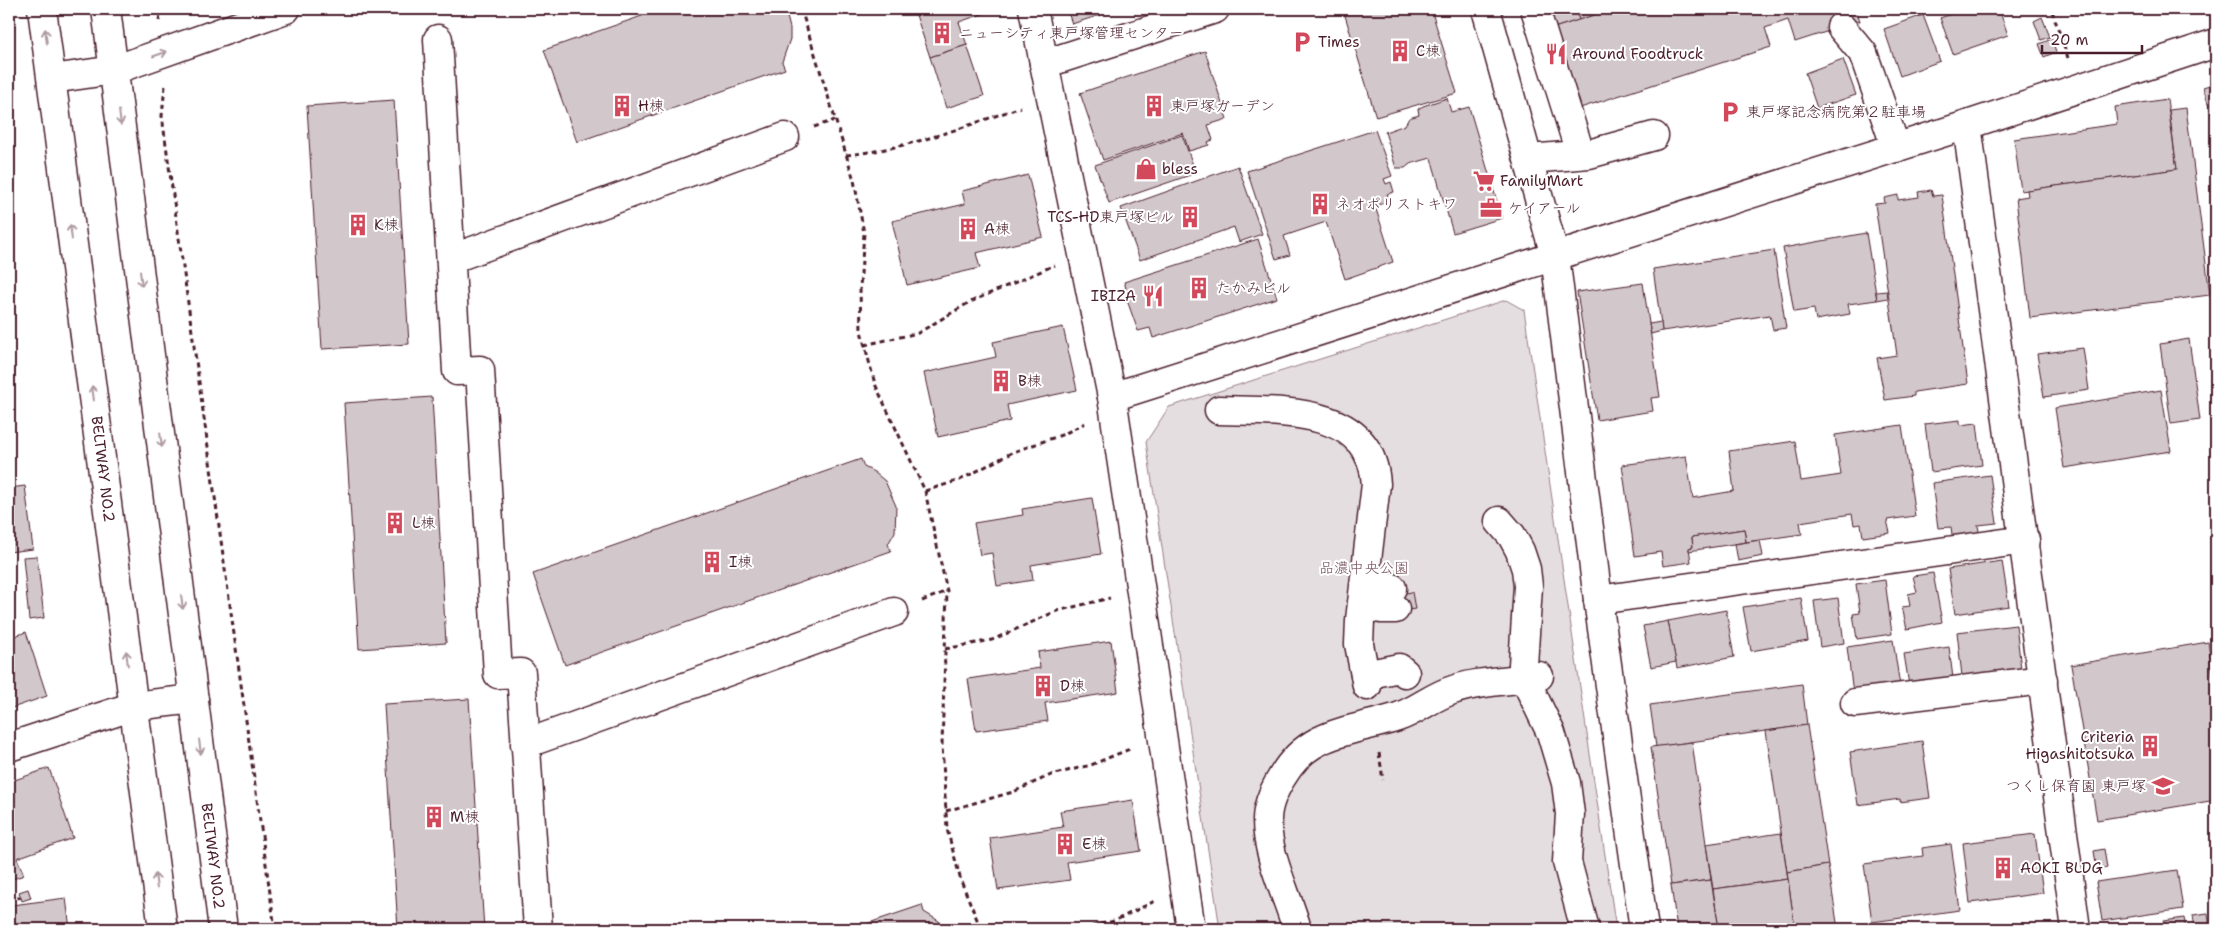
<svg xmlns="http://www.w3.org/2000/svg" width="2225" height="938" viewBox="0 0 2225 938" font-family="'Shantell Sans','Klee One',sans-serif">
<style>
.green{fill:#e5dee0;stroke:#987e86}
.building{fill:#d2c7cb;stroke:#4a1f2b}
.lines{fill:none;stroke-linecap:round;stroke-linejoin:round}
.minor-casing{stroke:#4a1f2b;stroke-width:31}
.major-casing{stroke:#4a1f2b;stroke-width:31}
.path{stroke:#4a1f2b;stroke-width:3;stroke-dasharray:5 4;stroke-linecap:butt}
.minor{stroke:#fff;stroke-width:28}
.major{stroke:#fff;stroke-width:28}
.oneway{stroke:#ae9aa0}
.labels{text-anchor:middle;stroke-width:4;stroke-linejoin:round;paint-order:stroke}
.poi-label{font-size:15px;fill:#4a1f2b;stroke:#fff;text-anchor:start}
.street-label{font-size:15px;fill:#4a1f2b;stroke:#fff}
.park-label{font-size:15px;fill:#714f58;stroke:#fff}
</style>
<rect width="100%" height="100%" fill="#fff"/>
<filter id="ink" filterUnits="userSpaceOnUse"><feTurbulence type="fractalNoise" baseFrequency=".02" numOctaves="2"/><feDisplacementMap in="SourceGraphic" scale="10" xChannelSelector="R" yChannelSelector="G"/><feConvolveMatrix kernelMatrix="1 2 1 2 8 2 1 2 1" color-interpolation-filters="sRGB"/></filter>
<g filter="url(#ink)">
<path class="green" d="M1506,300L1524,310L1616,929H1220L1146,442L1169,407Z"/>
<g class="building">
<path d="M662,9H785L790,28V39L782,62L785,69L577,142L544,50Z"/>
<path d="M914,9H993L994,10L959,22L967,45L930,57Z"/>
<path d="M1067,9H1119L1072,24Z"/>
<path d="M1343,9H1431L1457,93L1376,117Z"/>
<path d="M1537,9H1576L1579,20L1551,29Z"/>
<path d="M1576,9H1605L1606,11L1579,20Z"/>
<path d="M1605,9H1856L1860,21L1795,42L1788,20L1765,28L1771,47L1577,109L1551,29L1606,11Z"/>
<path d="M1966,9H1999L2008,35L1953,54L1940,18Z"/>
<path d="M2030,9H2060L2043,14L2042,10L2032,13Z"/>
<path d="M1923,15L1940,61L1900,76L1884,29Z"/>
<path d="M2042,17L2050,37L2041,40L2034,21Z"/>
<path d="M2052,39L2056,52L2044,57L2039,44Z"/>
<path d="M967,45L984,96L946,108L930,57Z"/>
<path d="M1205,51L1227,119L1208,125L1213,140L1208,142L1209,145L1189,151L1183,133L1103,160L1080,93Z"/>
<path d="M1843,59L1856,95L1817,108L1805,73Z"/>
<path d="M2216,83V129L2203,87Z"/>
<path d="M1447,98L1451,112L1469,107L1502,218L1453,233L1431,158L1410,164L1405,168H1396L1385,132L1405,125L1409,118L1419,115L1418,109L1423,106Z"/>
<path d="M2167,99L2177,169L2021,191L2014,139L2117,124L2115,107Z"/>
<path d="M394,100L409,344L322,349L307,106Z"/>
<path d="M2186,108L2210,295L2030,318L2016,198L2028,196L2027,190L2177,169L2169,110Z"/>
<path d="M1375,130L1392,176L1384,179L1386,184L1391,182L1394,192L1387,194L1390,201L1375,206L1393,262L1345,279L1326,222L1284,236L1290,255L1276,259L1247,171Z"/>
<path d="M1182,135L1196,173L1109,203L1095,165Z"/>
<path d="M1238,166L1262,234L1239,242L1234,227L1140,260L1121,208Z"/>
<path d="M1028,175L1043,237L976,253L980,268L907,285L892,221L965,204L962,191Z"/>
<path d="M1931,190L1933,196L1942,195L1968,384L1914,392V396L1885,400L1877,358L1897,355L1875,204L1885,203L1884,198L1898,195V200L1919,197L1918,192Z"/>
<path d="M1866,233L1877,300L1848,304L1850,314L1816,320L1814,309L1794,312L1783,248Z"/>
<path d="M1258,239L1277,298L1153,338L1150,328L1138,331L1123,289L1126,288L1124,282Z"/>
<path d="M1774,250L1786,328L1773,330L1770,315L1662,331L1653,269Z"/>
<path d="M1643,283L1660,397L1651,398L1653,411L1597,420L1577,292Z"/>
<path d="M1887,291L1888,298L1877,300L1876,292Z"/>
<path d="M1661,322L1662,331L1651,334L1649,324Z"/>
<path d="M1063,327L1077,390L1007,405L1010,421L938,437L924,373L996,357L993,342Z"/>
<path d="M2189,339L2200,420L2171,424L2160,344Z"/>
<path d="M2083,348L2089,390L2044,397L2037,354Z"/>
<path d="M9,371H14L9,438Z"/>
<path d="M2161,390L2171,451L2064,468L2055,408Z"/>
<path d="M432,397L446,643L359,649L344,403Z"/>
<path d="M1960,420V425L1977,423L1982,465L1931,472L1925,424Z"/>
<path d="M1902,425L1915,516L1887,520L1890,533L1863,537L1861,524L1854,525L1852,514L1800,522L1802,534L1746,542L1744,529L1692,537L1693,547L1689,548L1691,562L1663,566L1661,552L1635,556L1622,465L1686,456L1693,498L1734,491L1729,451L1795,441L1801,481L1841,475L1835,435Z"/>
<path d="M861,459L864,467L874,472L885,481L896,506L895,532L888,544L891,551L565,665L533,574Z"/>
<path d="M1990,475L1997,523L1978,525L1980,538L1953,542L1951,527L1938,528L1932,483Z"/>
<path d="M25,486L33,549L9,552V488Z"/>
<path d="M1092,498L1101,554L1031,565L1033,580L997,586L992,553L980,555L974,523L1023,515L1022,509Z"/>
<path d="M1744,529L1746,542L1689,551V548L1693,547L1692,537Z"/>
<path d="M1760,540L1763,556L1738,561L1735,544Z"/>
<path d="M37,556L44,618L29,620L23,557Z"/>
<path d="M2002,561L2009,606L1955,614L1948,569Z"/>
<path d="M1933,573L1942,622L1907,629L1902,607L1910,606L1908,594L1917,592L1913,576Z"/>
<path d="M1885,580L1892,634L1857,639L1853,614L1860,613L1856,584Z"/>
<path d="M1412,592L1415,609L1397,612L1394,595Z"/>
<path d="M1801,598L1808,641L1751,651L1743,607Z"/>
<path d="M1838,598L1844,643L1820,647L1814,601Z"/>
<path d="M1726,610L1734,657L1677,668L1668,621Z"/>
<path d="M1668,621L1676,662L1651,667L1643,626Z"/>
<path d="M2016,625L2021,669L1962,676L1957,632Z"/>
<path d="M26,632L47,696L12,708L9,699V638Z"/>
<path d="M1893,640L1900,686L1853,693L1847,647Z"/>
<path d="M1111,641L1118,692L1045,703L1048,721L976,731L968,679L1040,668L1038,652Z"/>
<path d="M2208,642L2216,693V800L2097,820L2071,665Z"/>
<path d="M1949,647L1953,678L1909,685L1904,654Z"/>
<path d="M1802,684L1807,725L1656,747L1650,705Z"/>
<path d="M469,699L484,929H398L384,704Z"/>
<path d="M1807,725L1828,865L1787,872L1766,731Z"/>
<path d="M1922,741L1930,798L1900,802V799L1858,805L1850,752Z"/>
<path d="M1692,742L1711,880L1671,885L1651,747Z"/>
<path d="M49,768L73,838L17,858L24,875L10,880L9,782Z"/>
<path d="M1133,800L1141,851L1067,862L1070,880L998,890L990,838L1063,827L1060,811Z"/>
<path d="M1781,833L1788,879L1713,889L1706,844Z"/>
<path d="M2035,834L2043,893L1970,903L1963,843Z"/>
<path d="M1951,844L1960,910L1872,922L1864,864L1923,856L1922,848Z"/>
<path d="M2104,849L2107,868L2097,870L2094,851Z"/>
<path d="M1828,865L1838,929H1795L1787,872Z"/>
<path d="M2177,870L2183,909L2102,921L2096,882Z"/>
<path d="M1788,879L1795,929H1719L1713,889Z"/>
<path d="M1711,880L1719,929H1677L1671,885Z"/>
<path d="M28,889L31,898L22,901L19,892Z"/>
<path d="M66,898L70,929H15L12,905Z"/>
<path d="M922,905L924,912L939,921L947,929H851Z"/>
<path d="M2208,913L2210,929H2195L2193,915Z"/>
<path d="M2184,918L2186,929H2165L2164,921Z"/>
</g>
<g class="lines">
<g class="minor-casing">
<g id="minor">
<path d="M1033,9L1112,397L1191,929"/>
<path d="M1486,9L1555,256L1598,600L1644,929"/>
<path d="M1535,9L1580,153"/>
<path d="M1841,27L1863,53L1896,148"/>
<path d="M438,39L457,371L480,370L498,674L521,673L538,929"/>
<path d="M1044,64L1215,9"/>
<path d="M52,79L114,70L286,9"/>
<path d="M1967,125L2076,929"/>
<path d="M1529,159L1589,154L1654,136"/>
<path d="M451,259L785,137"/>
<path d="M1112,397L1967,125L2216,43"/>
<path d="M1219,410C1277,412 1371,404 1376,484L1360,620L1359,644L1367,686"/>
<path d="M1499,521L1512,536L1520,551L1526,569L1528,586L1523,665L1525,679L1551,733L1566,783L1570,814L1567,862L1585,929"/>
<path d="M1367,573L1377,582L1392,588"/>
<path d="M1598,600L2025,540"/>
<path d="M1362,604L1381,609H1395"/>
<path d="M1365,675L1399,668L1405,673"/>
<path d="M1855,703L2043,680"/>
<path d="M525,744L894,612"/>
<path d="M9,747L134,706L194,699"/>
<path d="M1297,929C1287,894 1267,857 1267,820C1267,804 1274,790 1282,777C1309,730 1352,732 1398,717C1418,710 1433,696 1453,690C1481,680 1510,682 1539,676"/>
</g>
</g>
<g class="major-casing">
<g id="major">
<path d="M42,9L163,929"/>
<path d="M106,9L223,929"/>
</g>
</g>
<g class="path">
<path d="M801,9L854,180L864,233L860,288L861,331L875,384L925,491L947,591L942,745L947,829L961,881L981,929"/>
<path d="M2052,11L2068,58"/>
<path d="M159,21L161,9"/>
<path d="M165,86L162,116L275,929"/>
<path d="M814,127L835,120"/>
<path d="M846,155C908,149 963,127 1021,107"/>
<path d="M864,345L918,333L970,302L1055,265"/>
<path d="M925,491L960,480L1013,452L1064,434L1085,423"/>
<path d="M922,601L947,591"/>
<path d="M945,649L992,640L1057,611L1110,598"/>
<path d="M1379,753L1383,780"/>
<path d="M946,811L1013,792L1051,775L1091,765L1132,748"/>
<path d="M9,901L21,897"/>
<path d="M1083,929L1114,921L1155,901"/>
</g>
<use href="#minor" class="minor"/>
<use href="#major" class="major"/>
</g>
<defs><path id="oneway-shaft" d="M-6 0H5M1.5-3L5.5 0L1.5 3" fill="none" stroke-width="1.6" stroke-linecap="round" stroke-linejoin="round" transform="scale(1.25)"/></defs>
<g class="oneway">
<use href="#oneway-shaft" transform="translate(46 36) rotate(-97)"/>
<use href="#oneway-shaft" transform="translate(160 54) rotate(-19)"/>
<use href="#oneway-shaft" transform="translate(120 118) rotate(83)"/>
<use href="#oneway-shaft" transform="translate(71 232) rotate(-97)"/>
<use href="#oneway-shaft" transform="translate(141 279) rotate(83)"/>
<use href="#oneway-shaft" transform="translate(93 393) rotate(-97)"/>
<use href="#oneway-shaft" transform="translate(161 440) rotate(83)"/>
<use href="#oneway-shaft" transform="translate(182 602) rotate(83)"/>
<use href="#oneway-shaft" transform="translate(127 658) rotate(-97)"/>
<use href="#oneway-shaft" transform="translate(200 747) rotate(83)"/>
<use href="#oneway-shaft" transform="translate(156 881) rotate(-97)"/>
</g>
</g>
<defs>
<g id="building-bare" transform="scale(1.725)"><path d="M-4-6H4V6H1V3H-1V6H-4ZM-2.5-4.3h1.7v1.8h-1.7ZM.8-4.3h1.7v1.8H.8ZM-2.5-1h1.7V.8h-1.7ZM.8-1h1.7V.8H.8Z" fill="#d1495b" stroke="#fff" stroke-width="2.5" paint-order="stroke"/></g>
<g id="parking-bare" transform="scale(1.725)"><path d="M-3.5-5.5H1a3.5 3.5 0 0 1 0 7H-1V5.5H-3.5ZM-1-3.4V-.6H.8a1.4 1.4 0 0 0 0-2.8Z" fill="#d1495b" stroke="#fff" stroke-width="2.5" paint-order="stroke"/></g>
<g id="restaurant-bare" transform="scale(1.725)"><path d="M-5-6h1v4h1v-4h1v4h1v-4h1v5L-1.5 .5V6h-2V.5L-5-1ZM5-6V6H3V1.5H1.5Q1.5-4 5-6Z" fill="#d1495b" stroke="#fff" stroke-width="2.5" paint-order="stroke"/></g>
<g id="shop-bare" transform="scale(1.725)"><path d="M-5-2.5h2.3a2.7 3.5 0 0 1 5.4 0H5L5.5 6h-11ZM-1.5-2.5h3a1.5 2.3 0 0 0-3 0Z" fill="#d1495b" stroke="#fff" stroke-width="2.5" paint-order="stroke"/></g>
<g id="supermarket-bare" transform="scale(1.725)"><path d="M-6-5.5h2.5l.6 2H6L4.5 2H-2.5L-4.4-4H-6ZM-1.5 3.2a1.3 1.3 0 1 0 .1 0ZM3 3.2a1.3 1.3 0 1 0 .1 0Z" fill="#d1495b" stroke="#fff" stroke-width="2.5" paint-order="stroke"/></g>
<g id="office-bare" transform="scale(1.725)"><path d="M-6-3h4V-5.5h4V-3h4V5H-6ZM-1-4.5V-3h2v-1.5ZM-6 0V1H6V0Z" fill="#d1495b" stroke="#fff" stroke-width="2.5" paint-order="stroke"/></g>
<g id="school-bare" transform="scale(1.725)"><path d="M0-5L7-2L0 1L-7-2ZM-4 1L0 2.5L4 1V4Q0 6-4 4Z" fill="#d1495b" stroke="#fff" stroke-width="2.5" paint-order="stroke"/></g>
</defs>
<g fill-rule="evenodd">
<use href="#building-bare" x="942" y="33"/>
<use href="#parking-bare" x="1302" y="42"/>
<use href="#building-bare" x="1400" y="51"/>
<use href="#restaurant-bare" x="1556" y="54"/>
<use href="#building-bare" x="622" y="106"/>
<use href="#building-bare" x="1154" y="106"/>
<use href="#parking-bare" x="1730" y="112"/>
<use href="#shop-bare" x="1146" y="169"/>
<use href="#supermarket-bare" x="1484" y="181"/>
<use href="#building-bare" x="1320" y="204"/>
<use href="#office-bare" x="1491" y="208"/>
<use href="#building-bare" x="1190" y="217"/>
<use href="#building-bare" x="358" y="225"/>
<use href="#building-bare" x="968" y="229"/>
<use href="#building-bare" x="1199" y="288"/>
<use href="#restaurant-bare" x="1153" y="296"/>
<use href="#building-bare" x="1001" y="381"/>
<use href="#building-bare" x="395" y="523"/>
<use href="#building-bare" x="712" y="562"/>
<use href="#building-bare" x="1043" y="686"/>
<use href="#building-bare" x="2150" y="746"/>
<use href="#school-bare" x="2163" y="786"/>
<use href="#building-bare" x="434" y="817"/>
<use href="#building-bare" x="1065" y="844"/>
<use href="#building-bare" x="2003" y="868"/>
</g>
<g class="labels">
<g class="poi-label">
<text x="959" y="38">ニューシティ東戸塚管理センター</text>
<text x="1318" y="47">Times</text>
<text x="1416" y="56">C棟</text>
<text x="1572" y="59">Around Foodtruck</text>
<text x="638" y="111">H棟</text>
<text x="1170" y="111">東戸塚ガーデン</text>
<text x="1746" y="117">東戸塚記念病院第２駐車場</text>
<text x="1162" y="174">bless</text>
<text x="1500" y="186">FamilyMart</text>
<text x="1336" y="209">ネオポリストキワ</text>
<text x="1508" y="213">ケイアール</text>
<text x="1174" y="222" text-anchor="end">TCS-HD東戸塚ビル</text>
<text x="374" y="230">K棟</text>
<text x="984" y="234">A棟</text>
<text x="1216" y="293">たかみビル</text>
<text x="1136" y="301" text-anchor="end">IBIZA</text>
<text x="1018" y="386">B棟</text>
<text x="412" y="528">L棟</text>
<text x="729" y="567">I棟</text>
<text x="1060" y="691">D棟</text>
<text x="2134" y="742" text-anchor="end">Criteria<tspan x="2134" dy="17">Higashitotsuka</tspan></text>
<text x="2146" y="791" text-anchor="end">つくし保育園 東戸塚</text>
<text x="450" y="822">M棟</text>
<text x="1082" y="849">E棟</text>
<text x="2020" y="873">AOKI BLDG</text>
</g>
<g class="street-label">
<text transform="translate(103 469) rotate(83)" y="5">BELTWAY NO.2</text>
<text transform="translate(213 856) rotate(83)" y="5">BELTWAY NO.2</text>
</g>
<g class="park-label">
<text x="1364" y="573">品濃中央公園</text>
</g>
</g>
<rect width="2225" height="938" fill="none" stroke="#fff" stroke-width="30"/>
<rect x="15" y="15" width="2195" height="908" fill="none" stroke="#4a1f2b" stroke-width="2" filter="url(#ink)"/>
<path d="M2042 45v8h100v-8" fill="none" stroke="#4a1f2b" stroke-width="2.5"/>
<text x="2050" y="45" font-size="15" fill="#4a1f2b" stroke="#ffffff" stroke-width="4" paint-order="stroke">20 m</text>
</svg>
